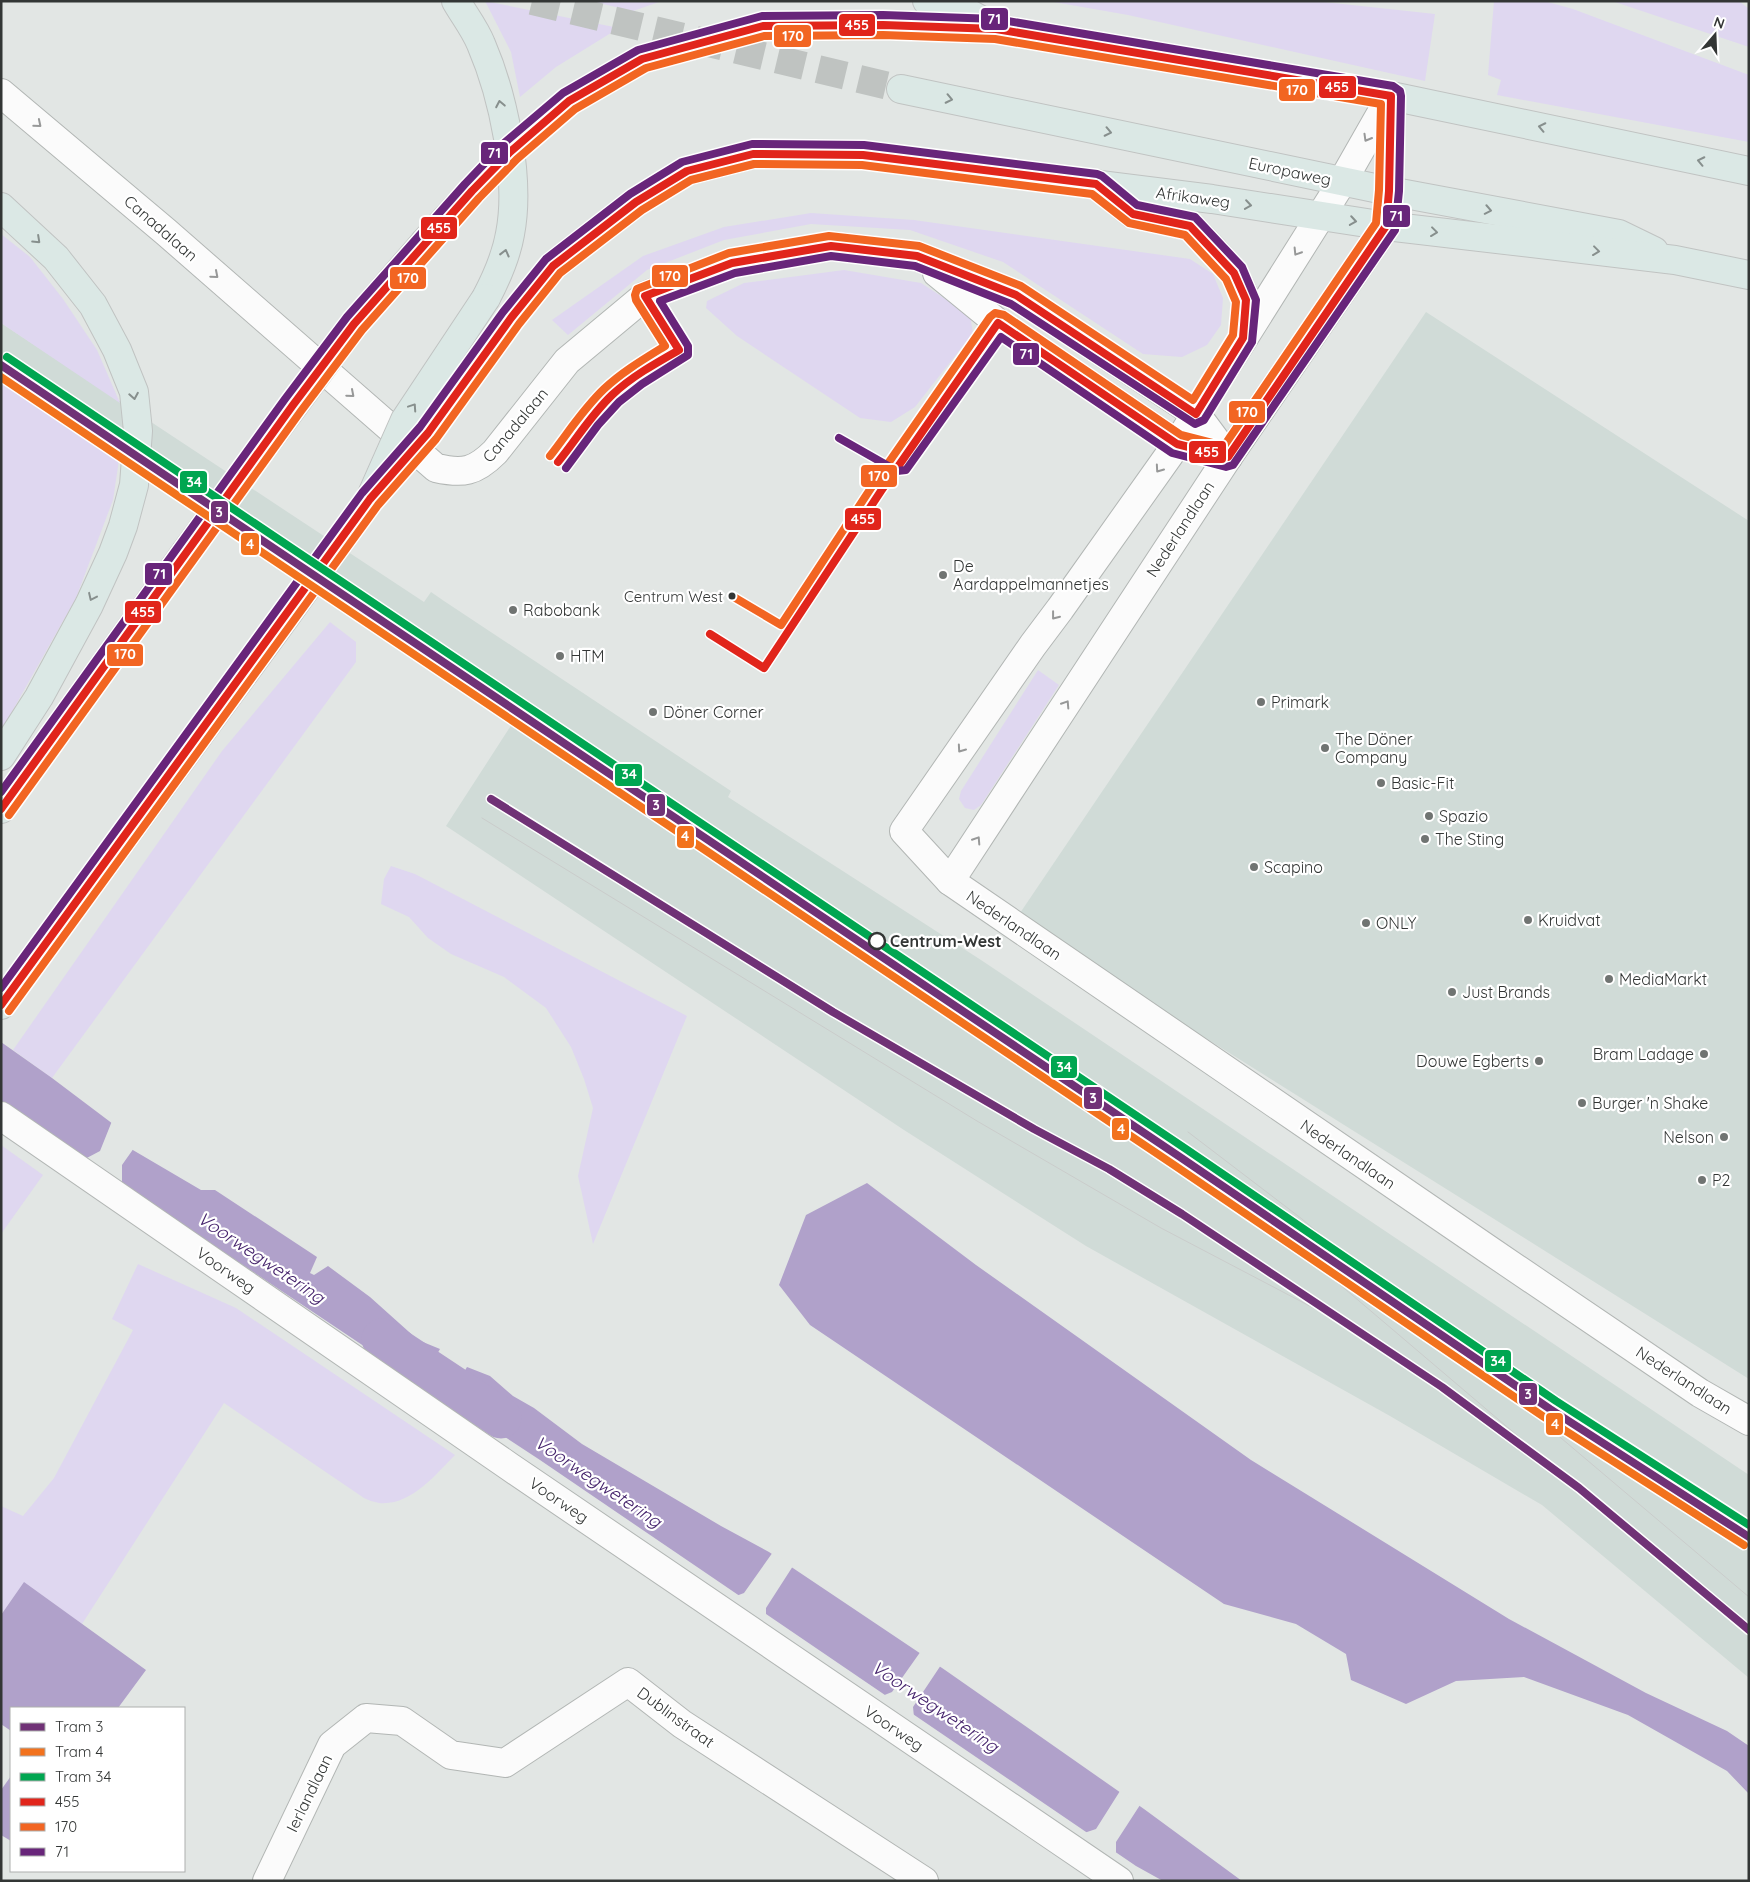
<svg xmlns="http://www.w3.org/2000/svg" width="1750" height="1882" viewBox="0 0 1750 1882" font-family="Quicksand,sans-serif">
<style>
.built{fill:#d0dbd7}
.green{fill:#dfd7f0}
.water{fill:#b0a1ca}
.pier{fill:#e2e6e4}
.lines{fill:none;stroke-linecap:round;stroke-linejoin:round}
.canal{stroke:#b0a1ca;stroke-width:41}
.major-tunnel{stroke:#bfc3c1;stroke-width:28;stroke-dasharray:28 14;stroke-linecap:butt}
.minor-casing{stroke:#b2b6b4;stroke-width:30}
.major-casing{stroke:#c0c3c2;stroke-width:30}
.minor{stroke:#fbfbfb;stroke-width:28}
.major{stroke:#dbe8e5;stroke-width:28}
.tram{stroke:#cacccb;stroke-width:1}
.major-bridge-casing{stroke:#c0c3c2;stroke-width:30;stroke-linecap:butt}
.major-bridge{stroke:#dbe8e5;stroke-width:28}
.bus-1-casing{stroke:#fff;stroke-width:11}
.bus-2-casing{stroke:#fff;stroke-width:11}
.bus-3-casing{stroke:#fff;stroke-width:11}
.bus-1{stroke:#e1251b;stroke-width:8}
.bus-2{stroke:#f26522;stroke-width:8}
.bus-3{stroke:#68257a;stroke-width:8}
.tram-1-casing{stroke:#fff;stroke-width:11}
.tram-2-casing{stroke:#fff;stroke-width:11}
.tram-3-casing{stroke:#fff;stroke-width:11}
.tram-1{stroke:#703276;stroke-width:8}
.tram-2{stroke:#f2721d;stroke-width:8}
.tram-3{stroke:#00a651;stroke-width:8}
.oneway{stroke:#878f8d}
.oneway2{stroke:#979898}
.poi-dot{fill:#707472;stroke:#fff;stroke-width:2}
.bus-dot{fill:#333635;stroke:#fff;stroke-width:2}
.stop-dot{fill:#fff;stroke:#333635;stroke-width:2.5}
.labels{text-anchor:middle;stroke-width:4.5;stroke-linejoin:round;paint-order:stroke}
.bus-label{font-size:15px;fill:#333635;stroke:#fff;text-anchor:end}
.street-label{font-size:16px;fill:#333635;stroke:#fff}
.poi-label{font-size:16px;fill:#333635;stroke:#fff;text-anchor:start}
.stop-label{font-size:16px;font-weight:bold;fill:#333635;stroke:#fff;text-anchor:start}
.water-label{font-size:18px;font-style:italic;fill:#45236c;stroke:#fff}
.line-badge{stroke:#fff;stroke-width:2}
.badge-label{font-size:14px;text-anchor:middle;font-weight:bold;fill:#fff}
</style>
<rect width="100%" height="100%" fill="#e2e6e4"/>
<g class="built">
<path d="M1426,312L1749,521V1379L1016,919Z"/>
<path d="M1,323L424,602L431,592L444,601L731,791L728,797L981,960L1749,1475V1678L1542,1505L1390,1416L1086,1246L904,1130L446,826L512,724L1,382Z"/>
</g>
<g class="green">
<path d="M485,1L619,28L556,67L520,97L511,52Z"/>
<path d="M590,1H662L633,11Z"/>
<path d="M1048,1H1315L1435,14L1425,81L1128,15Z"/>
<path d="M1494,1H1544L1573,9L1749,75V142L1497,95L1501,80L1488,75Z"/>
<path d="M1612,1H1739L1749,9V47Z"/>
<path d="M811,213L914,220L1190,259L1213,274L1223,298L1221,325L1207,345L1182,357L1143,354L1003,262L910,230L811,224L724,240L647,270L568,335L552,320L643,256L724,227Z"/>
<path d="M1,234L30,257L63,299L97,350L120,403L1,323Z"/>
<path d="M844,270L921,283L970,315L973,333L915,407L891,422L860,418L737,336L706,308L707,301L744,283Z"/>
<path d="M1,382L119,460L113,500L76,598L1,731Z"/>
<path d="M330,622L356,642V662L52,1078L13,1050L222,751Z"/>
<path d="M1038,670L1059,685L981,805L974,810L965,808L959,799L961,791Z"/>
<path d="M391,866L415,874L687,1016L593,1244L578,1176L593,1108L584,1079L571,1047L546,1008L504,977L451,954L428,938L409,917L381,904L384,879Z"/>
<path d="M1,1145L43,1175L1,1234Z"/>
<path d="M138,1264L236,1308L455,1455C435,1475 411,1506 379,1503C374,1502 368,1500 364,1498L224,1403L82,1624L24,1583L1,1615V1506L23,1516L54,1478L133,1330L112,1319Z"/>
</g>
<g class="water">
<path d="M1,1042L52,1078L113,1124L109,1136L201,1190H215L317,1257L310,1273L314,1275L328,1266L370,1297L418,1340L440,1349L424,1376L416,1381L1,1103Z"/>
<path d="M867,1183L976,1265L1251,1460L1509,1619L1646,1693L1727,1731L1749,1746V1794L1727,1771L1628,1715L1524,1677L1456,1681L1406,1704L1351,1680L1346,1654L1296,1624L1224,1604L810,1325L779,1285L806,1215Z"/>
<path d="M467,1367L490,1376L513,1396L534,1408L582,1444L721,1526L769,1552L945,1670L1144,1809L1242,1881H1163L1136,1866L540,1460L450,1401L451,1394Z"/>
<path d="M24,1582L146,1670L118,1708H11V1731L1,1724V1615Z"/>
<path d="M11,1776V1841L1,1835V1790Z"/>
</g>
<g class="pier">
<path d="M112,1121L116,1124L111,1135L134,1148L122,1165V1186L83,1160L100,1151Z"/>
<path d="M773,1552L793,1566L766,1608V1617L736,1596L744,1593Z"/>
<path d="M921,1651L941,1665L913,1707L914,1717L882,1696L892,1692Z"/>
<path d="M1120,1791L1140,1805L1116,1842V1855L1084,1833L1096,1829Z"/>
</g>
<g class="lines">
<path class="canal" d="M382,1339L501,1418"/>
<path class="major-tunnel" d="M532,1L901,89"/>
<g class="minor-casing">
<g id="minor">
<path d="M1,93L166,232L436,468C463,474 475,472 495,452L567,361L645,296L732,263L831,246L917,256L1016,295L1196,414L1228,457"/>
<path d="M1391,96L1342,182L1177,444L1060,609L1033,645L904,831L950,881L1492,1252L1700,1393L1749,1421"/>
<path d="M1096,184L1133,214L1190,226L1215,252L1234,273L1246,300L1243,336"/>
<path d="M937,273L998,323L1177,444L1228,457"/>
<path d="M950,881L1228,457L1386,226L1389,191L1391,99"/>
<path d="M1,1116L510,1467L1119,1881"/>
<path d="M267,1881L332,1745L366,1718L402,1721L451,1755L505,1763L628,1682L682,1724L924,1881"/>
</g>
</g>
<g class="major-casing">
<g id="major">
<path d="M456,1C464,15 475,29 481,44C503,95 521,178 510,234C506,257 497,277 486,298"/>
<path d="M927,1L959,8L990,25"/>
<path d="M901,89L1389,191L1619,234L1654,251"/>
<path d="M1,207L56,258L93,305L117,350L134,392L138,431L134,485L123,526L113,553L89,605L39,697L1,756"/>
<path d="M425,242L472,191L510,152L569,101L642,59L763,26L883,25L996,29L1391,96L1749,171"/>
<path d="M511,318L553,266L636,202L687,171L753,154L863,155L1212,199L1386,226L1675,260L1749,275"/>
<path d="M1,809L185,553"/>
<path d="M1,1005L284,619L370,499"/>
</g>
</g>
<use href="#minor" class="minor"/>
<use href="#major" class="major"/>
<g class="tram">
<path d="M482,818L977,1121L1161,1228L1323,1313L1407,1363"/>
<path d="M1188,1132L1302,1219L1749,1597"/>
<path d="M1180,1157L1285,1238L1579,1488"/>
</g>
<g class="major-bridge-casing">
<g id="major-bridge">
<path d="M387,479L428,433L511,318"/>
<path d="M370,499L405,420L486,298"/>
<path d="M185,553L354,324L425,242"/>
</g>
</g>
<use href="#major-bridge" class="major-bridge"/>
<g class="bus-1-casing">
<g id="bus-1">
<path d="M1,809L293,405L354,324L472,191L510,152L569,101L642,59L763,26L883,25L996,29L1391,96L1389,191L1386,226L1228,457L1177,444L998,323L881,491L764,668L710,634"/>
<path d="M1,1005L370,499L428,433L511,318L553,266L636,202L687,171L753,154L863,155L1096,184L1133,214L1190,226L1234,273L1246,300L1243,338L1196,414L1016,295L917,256L831,246L732,263L645,296L679,350C656,363 631,377 612,395C591,415 576,440 558,462"/>
</g>
</g>
<g class="bus-2-casing">
<g id="bus-2">
<path d="M9,815L301,411L362,330L479,198L517,159L575,109L646,68L764,36L883,35L995,39L1381,104L1379,190L1376,223L1224,446L1181,435L1004,315L995,313L990,317L873,485L781,625L732,596"/>
<path d="M9,1011L378,505L436,439L519,324L560,273L642,210L691,180L754,164L862,165L1092,194L1129,223L1185,235L1226,279L1236,302L1233,335L1193,400L1021,286L919,246L829,236L729,253L637,289L635,295L636,300L665,346C644,359 622,372 604,389C583,409 568,433 550,456"/>
</g>
</g>
<g class="bus-3-casing">
<g id="bus-3">
<path d="M1,792L285,399L347,317L465,184L503,144L563,93L638,50L762,16L883,15L996,19L1393,86L1400,91L1401,96L1399,191L1395,230L1233,465L1226,467L1172,453L1001,337L906,470L897,471L839,438"/>
<path d="M1,988L362,493L420,427L503,312L546,259L630,194L682,162L752,144L864,145L1097,174L1102,176L1137,205L1195,217L1242,267L1256,300L1252,342L1204,420L1195,424L1011,304L915,266L831,256L735,273L660,301L688,346V355L642,384L619,402L598,425L566,468"/>
</g>
</g>
<use href="#bus-1" class="bus-1"/>
<use href="#bus-2" class="bus-2"/>
<use href="#bus-3" class="bus-3"/>
<g class="tram-1-casing">
<g id="tram-1">
<path d="M1,365L1180,1157L1550,1409L1749,1537"/>
<path d="M491,799L833,1012L1034,1129L1109,1169L1182,1214L1442,1387L1579,1488L1749,1630"/>
</g>
</g>
<g class="tram-2-casing">
<path id="tram-2" d="M1,377L1174,1165L1544,1417L1744,1545"/>
</g>
<g class="tram-3-casing">
<path id="tram-3" d="M7,357L1186,1149L1556,1401L1749,1525"/>
</g>
<use href="#tram-1" class="tram-1"/>
<use href="#tram-2" class="tram-2"/>
<use href="#tram-3" class="tram-3"/>
</g>
<defs><path id="oneway-chevron" d="M-2-3.5L2.5 0L-2 3.5" fill="none" stroke-width="1.6" stroke-linecap="round" stroke-linejoin="round" transform="scale(1.25)"/></defs>
<g class="oneway">
<use href="#oneway-chevron" transform="translate(949 99) rotate(12)"/>
<use href="#oneway-chevron" transform="translate(500 104) rotate(-101)"/>
<use href="#oneway-chevron" transform="translate(1542 127) rotate(-168)"/>
<use href="#oneway-chevron" transform="translate(1108 132) rotate(12)"/>
<use href="#oneway-chevron" transform="translate(1701 161) rotate(-168)"/>
<use href="#oneway-chevron" transform="translate(1248 205) rotate(8)"/>
<use href="#oneway-chevron" transform="translate(1488 210) rotate(11)"/>
<use href="#oneway-chevron" transform="translate(1353 221) rotate(9)"/>
<use href="#oneway-chevron" transform="translate(1434 232) rotate(7)"/>
<use href="#oneway-chevron" transform="translate(37 240) rotate(43)"/>
<use href="#oneway-chevron" transform="translate(1596 251) rotate(7)"/>
<use href="#oneway-chevron" transform="translate(505 253) rotate(-76)"/>
<use href="#oneway-chevron" transform="translate(134 396) rotate(80)"/>
<use href="#oneway-chevron" transform="translate(413 407) rotate(-56)"/>
<use href="#oneway-chevron" transform="translate(92 597) rotate(115)"/>
</g>
<g class="oneway2">
<use href="#oneway-chevron" transform="translate(38 124) rotate(40)"/>
<use href="#oneway-chevron" transform="translate(1367 138) rotate(120)"/>
<use href="#oneway-chevron" transform="translate(1297 252) rotate(122)"/>
<use href="#oneway-chevron" transform="translate(215 275) rotate(41)"/>
<use href="#oneway-chevron" transform="translate(351 394) rotate(41)"/>
<use href="#oneway-chevron" transform="translate(1159 469) rotate(125)"/>
<use href="#oneway-chevron" transform="translate(1055 616) rotate(128)"/>
<use href="#oneway-chevron" transform="translate(1066 704) rotate(-57)"/>
<use href="#oneway-chevron" transform="translate(961 749) rotate(125)"/>
<use href="#oneway-chevron" transform="translate(977 840) rotate(-57)"/>
</g>
<g class="poi-dot">
<circle cx="943" cy="575" r="5"/>
<circle cx="513" cy="610" r="5"/>
<circle cx="560" cy="656" r="5"/>
<circle cx="1261" cy="702" r="5"/>
<circle cx="653" cy="712" r="5"/>
<circle cx="1325" cy="748" r="5"/>
<circle cx="1381" cy="783" r="5"/>
<circle cx="1429" cy="816" r="5"/>
<circle cx="1425" cy="839" r="5"/>
<circle cx="1254" cy="867" r="5"/>
<circle cx="1528" cy="920" r="5"/>
<circle cx="1366" cy="923" r="5"/>
<circle cx="1609" cy="979" r="5"/>
<circle cx="1452" cy="992" r="5"/>
<circle cx="1704" cy="1054" r="5"/>
<circle cx="1539" cy="1061" r="5"/>
<circle cx="1582" cy="1103" r="5"/>
<circle cx="1724" cy="1137" r="5"/>
<circle cx="1702" cy="1180" r="5"/>
</g>
<circle class="bus-dot" cx="732" cy="596" r="4.5"/>
<circle class="stop-dot" cx="877" cy="941" r="8"/>
<g class="labels">
<g class="bus-label">
<text x="723" y="602">Centrum West</text>
</g>
<g class="street-label">
<text transform="translate(1290 171) rotate(12)" y="6">Europaweg</text>
<text transform="translate(1193 197) rotate(8)" y="6">Afrikaweg</text>
<text transform="translate(161 228) rotate(41)" y="6">Canadalaan</text>
<text transform="translate(515 425) rotate(-50)" y="6">Canadalaan</text>
<text transform="translate(1180 529) rotate(-57)" y="6">Nederlandlaan</text>
<text transform="translate(1014 925) rotate(34)" y="6">Nederlandlaan</text>
<text transform="translate(1348 1154) rotate(34)" y="6">Nederlandlaan</text>
<text transform="translate(226 1270) rotate(35)" y="6">Voorweg</text>
<text transform="translate(1684 1380) rotate(33)" y="6">Nederlandlaan</text>
<text transform="translate(559 1500) rotate(34)" y="6">Voorweg</text>
<text transform="translate(676 1717) rotate(36)" y="6">Dublinstraat</text>
<text transform="translate(894 1728) rotate(34)" y="6">Voorweg</text>
<text transform="translate(309 1793) rotate(-64)" y="6">Ierlandlaan</text>
</g>
<g class="poi-label">
<text x="953" y="572">De<tspan x="953" dy="18">Aardappelmannetjes</tspan></text>
<text x="523" y="616">Rabobank</text>
<text x="570" y="662">HTM</text>
<text x="1271" y="708">Primark</text>
<text x="663" y="718">Döner Corner</text>
<text x="1335" y="745">The Döner<tspan x="1335" dy="18">Company</tspan></text>
<text x="1391" y="789">Basic-Fit</text>
<text x="1439" y="822">Spazio</text>
<text x="1435" y="845">The Sting</text>
<text x="1264" y="873">Scapino</text>
<text x="1538" y="926">Kruidvat</text>
<text x="1376" y="929">ONLY</text>
<text x="1619" y="985">MediaMarkt</text>
<text x="1462" y="998">Just Brands</text>
<text x="1694" y="1060" text-anchor="end">Bram Ladage</text>
<text x="1529" y="1067" text-anchor="end">Douwe Egberts</text>
<text x="1592" y="1109">Burger 'n Shake</text>
<text x="1714" y="1143" text-anchor="end">Nelson</text>
<text x="1712" y="1186">P2</text>
</g>
<g class="stop-label">
<text x="890" y="947">Centrum-West</text>
</g>
<g class="water-label">
<text transform="translate(261 1258) rotate(34)" y="6">Voorwegwetering</text>
<text transform="translate(598 1482) rotate(34)" y="6">Voorwegwetering</text>
<text transform="translate(935 1707) rotate(34)" y="6">Voorwegwetering</text>
</g>
</g>
<g class="line-badge">
<rect x="980" y="7" width="29" height="24" rx="5" fill="#68257a"/>
<rect x="838" y="13" width="38" height="24" rx="5" fill="#e1251b"/>
<rect x="773" y="24" width="39" height="24" rx="5" fill="#f26522"/>
<rect x="1318" y="75" width="39" height="24" rx="5" fill="#e1251b"/>
<rect x="1278" y="78" width="38" height="24" rx="5" fill="#f26522"/>
<rect x="480" y="141" width="29" height="24" rx="5" fill="#68257a"/>
<rect x="1382" y="204" width="29" height="24" rx="5" fill="#68257a"/>
<rect x="420" y="216" width="38" height="24" rx="5" fill="#e1251b"/>
<rect x="651" y="264" width="38" height="24" rx="5" fill="#f26522"/>
<rect x="389" y="266" width="38" height="24" rx="5" fill="#f26522"/>
<rect x="1012" y="342" width="28" height="24" rx="5" fill="#68257a"/>
<rect x="1228" y="400" width="38" height="24" rx="5" fill="#f26522"/>
<rect x="1188" y="440" width="39" height="24" rx="5" fill="#e1251b"/>
<rect x="860" y="464" width="38" height="24" rx="5" fill="#f26522"/>
<rect x="179" y="470" width="29" height="24" rx="5" fill="#00a651"/>
<rect x="210" y="500" width="19" height="24" rx="5" fill="#703276"/>
<rect x="844" y="507" width="38" height="24" rx="5" fill="#e1251b"/>
<rect x="240" y="532" width="20" height="24" rx="5" fill="#f2721d"/>
<rect x="144" y="562" width="29" height="24" rx="5" fill="#68257a"/>
<rect x="124" y="600" width="38" height="24" rx="5" fill="#e1251b"/>
<rect x="106" y="643" width="38" height="24" rx="5" fill="#f26522"/>
<rect x="614" y="763" width="29" height="24" rx="5" fill="#00a651"/>
<rect x="646" y="793" width="20" height="24" rx="5" fill="#703276"/>
<rect x="676" y="825" width="19" height="24" rx="5" fill="#f2721d"/>
<rect x="1050" y="1055" width="28" height="24" rx="5" fill="#00a651"/>
<rect x="1083" y="1086" width="20" height="24" rx="5" fill="#703276"/>
<rect x="1111" y="1117" width="19" height="24" rx="5" fill="#f2721d"/>
<rect x="1484" y="1349" width="28" height="24" rx="5" fill="#00a651"/>
<rect x="1518" y="1382" width="20" height="24" rx="5" fill="#703276"/>
<rect x="1545" y="1412" width="19" height="24" rx="5" fill="#f2721d"/>
</g>
<g class="badge-label">
<text x="994" y="24">71</text>
<text x="857" y="30">455</text>
<text x="793" y="41">170</text>
<text x="1337" y="92">455</text>
<text x="1297" y="95">170</text>
<text x="494" y="158">71</text>
<text x="1396" y="221">71</text>
<text x="439" y="233">455</text>
<text x="670" y="281">170</text>
<text x="408" y="283">170</text>
<text x="1026" y="359">71</text>
<text x="1247" y="417">170</text>
<text x="1207" y="457">455</text>
<text x="879" y="481">170</text>
<text x="194" y="487">34</text>
<text x="219" y="517">3</text>
<text x="863" y="524">455</text>
<text x="250" y="549">4</text>
<text x="159" y="579">71</text>
<text x="143" y="617">455</text>
<text x="125" y="659">170</text>
<text x="629" y="779">34</text>
<text x="656" y="810">3</text>
<text x="685" y="841">4</text>
<text x="1064" y="1072">34</text>
<text x="1093" y="1103">3</text>
<text x="1121" y="1134">4</text>
<text x="1498" y="1366">34</text>
<text x="1528" y="1399">3</text>
<text x="1555" y="1429">4</text>
</g>
<rect width="1750" height="1882" fill="none" stroke="#333635" stroke-width="5"/>
<rect x="10" y="1707" width="175" height="165" fill="#ffffff" stroke="#adafae"/>
<rect x="20" y="1723" width="25" height="8" fill="#703276" stroke="#adafae"/>
<text x="55" y="1732" font-size="15" fill="#333635">Tram 3</text>
<rect x="20" y="1748" width="25" height="8" fill="#f2721d" stroke="#adafae"/>
<text x="55" y="1757" font-size="15" fill="#333635">Tram 4</text>
<rect x="20" y="1773" width="25" height="8" fill="#00a651" stroke="#adafae"/>
<text x="55" y="1782" font-size="15" fill="#333635">Tram 34</text>
<rect x="20" y="1798" width="25" height="8" fill="#e1251b" stroke="#adafae"/>
<text x="55" y="1807" font-size="15" fill="#333635">455</text>
<rect x="20" y="1823" width="25" height="8" fill="#f26522" stroke="#adafae"/>
<text x="55" y="1832" font-size="15" fill="#333635">170</text>
<rect x="20" y="1848" width="25" height="8" fill="#68257a" stroke="#adafae"/>
<text x="55" y="1857" font-size="15" fill="#333635">71</text>
<g transform="translate(1715 35) rotate(19)" stroke="#ffffff" stroke-width="4" paint-order="stroke">
<path d="M0-4L9 19L0 12L-9 19Z" fill="#333635"/>
<text y="-8" font-size="14" font-weight="bold" text-anchor="middle" fill="#333635">N</text>
</g>
</svg>
